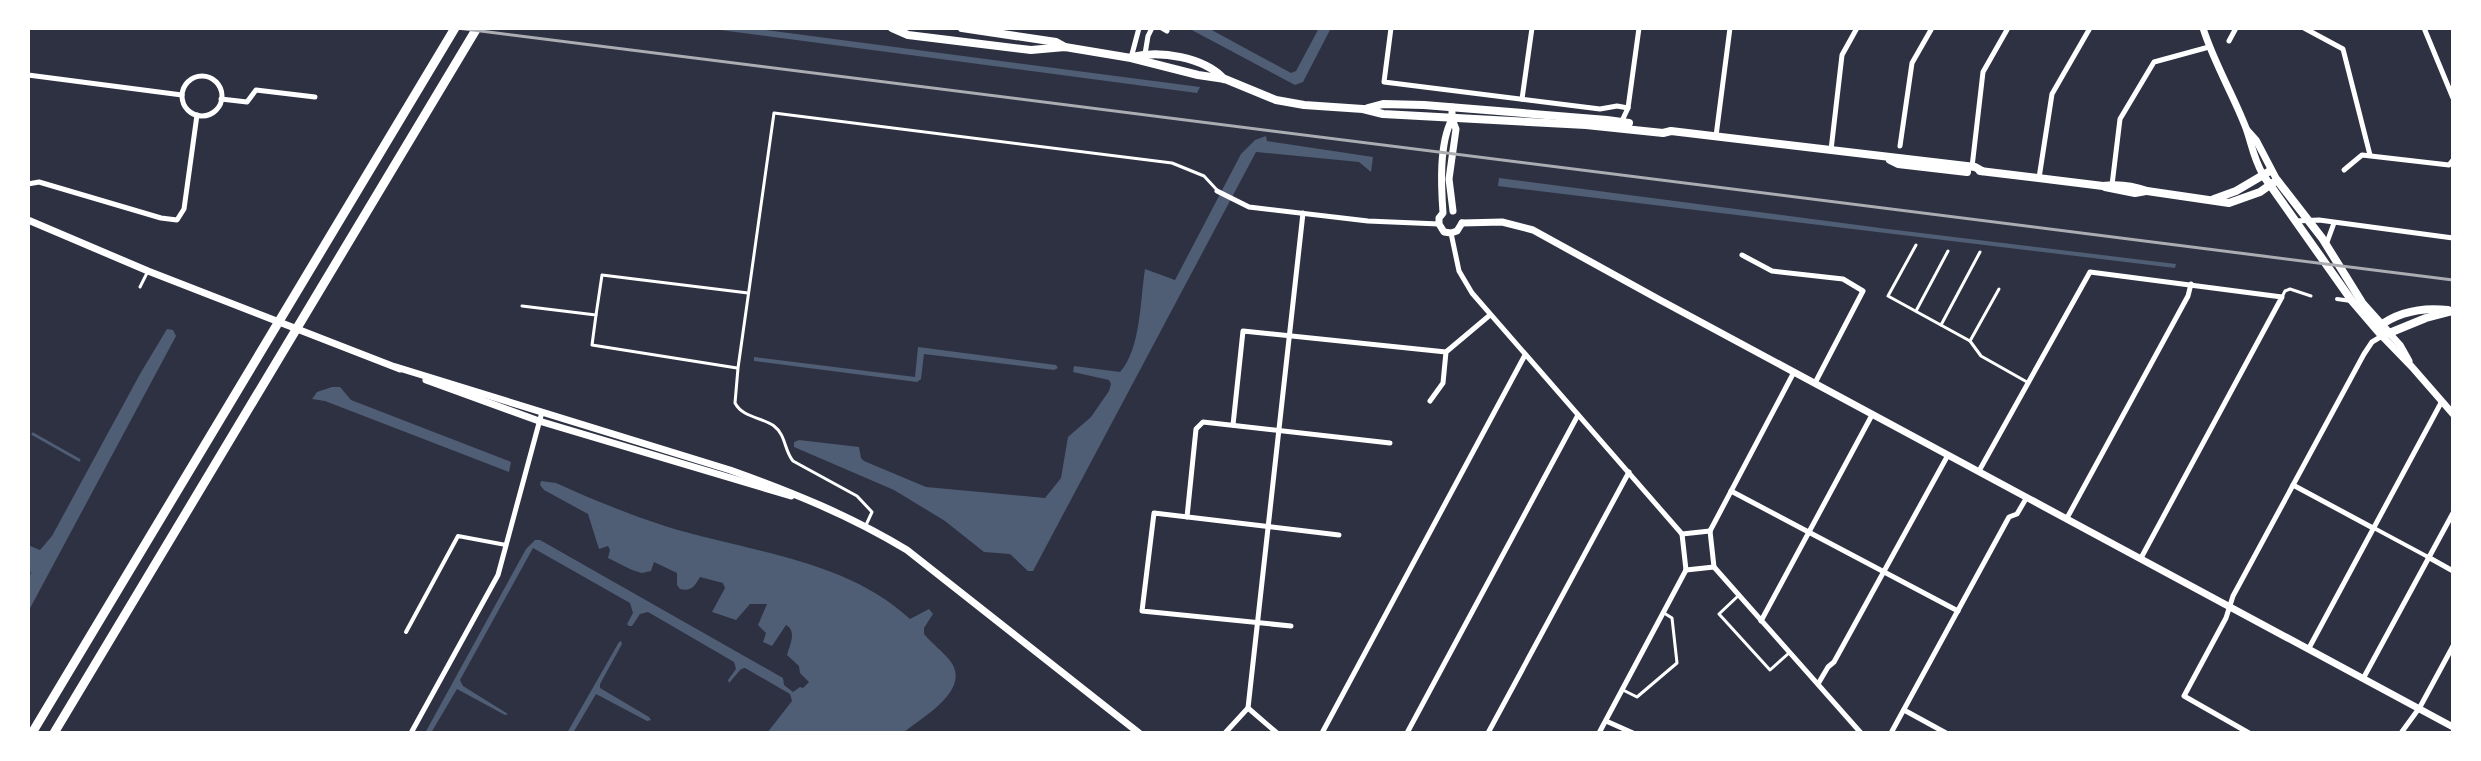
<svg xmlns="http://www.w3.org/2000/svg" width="2481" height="761" viewBox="0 0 2481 761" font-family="'Golos Text',sans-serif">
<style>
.water{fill:#4f5d75}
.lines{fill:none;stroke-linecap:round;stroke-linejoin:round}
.stream{stroke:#4f5d75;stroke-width:3}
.service{stroke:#fff;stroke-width:3}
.pedestrian{stroke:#fff;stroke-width:4}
.minor{stroke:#fff;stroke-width:5}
.tertiary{stroke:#fff;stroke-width:7}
.secondary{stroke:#fff;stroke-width:8}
.trunk{stroke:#fff;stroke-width:9}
.rail{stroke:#abadb3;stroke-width:3}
</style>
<rect width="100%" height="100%" fill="#2d3142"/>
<g class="water">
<path d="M705,28H750L1200,87L1197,93Z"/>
<path d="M1188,28H1208L1291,73L1296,71L1319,28H1331L1303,82L1295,85Z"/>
<path d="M1266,136L1267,141L1373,157L1371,172L1359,162L1256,152L1033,571H1028L1010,554L984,552L945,521L894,490L794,447V442L799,440L859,447L861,458L864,461L926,487L1045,498L1061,478L1068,437L1091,417L1109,391L1111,384L1109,380L1073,372L1074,366L1120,372C1141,349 1140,300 1145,269L1175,280L1241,154L1255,140Z"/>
<path d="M1499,178L1888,229L2176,264L2175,268L1498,186Z"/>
<path d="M167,329L173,330L176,336L28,612V579L31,573L28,568V545L40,550L52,536L140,374Z"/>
<path d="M918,347L1056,365L1058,368L1054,370L924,354L921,379L917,382L754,361V357L915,377Z"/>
<path d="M332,387H340L351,400L511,462L509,472L325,401L312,399L317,392Z"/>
<path d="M541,481L556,483C591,499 628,514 665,526C747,552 844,558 910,619L929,609L933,614L924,628V634C932,644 943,651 951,662C971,691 922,717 903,733H767L792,701L790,694L745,668L741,669L729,683L728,680L736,669L734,662L648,612L640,614L632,626H629L627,624L633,613L630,603L533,548L460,680L463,686L508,714L505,715L457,689L431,733H425L526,549L535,540H540L783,678L784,685L793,692L800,687L803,688L809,682L800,673L799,666L787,655C790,644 797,631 786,625L772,646L763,642L766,633L758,625L767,604H750L736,620L712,612L725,588L723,583L700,577C695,586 691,592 680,589L677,585V573L654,562L651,571L642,573L632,570L608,558L610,550L608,546L599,549L588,514L544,490L540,485Z"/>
<path d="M621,641L622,644L600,684V688L649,717L651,720L647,721L596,694L573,733H567L619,642Z"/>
</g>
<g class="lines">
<path class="stream" d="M33,434L79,460"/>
<g class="service">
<path d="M1916,245L1888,296L1970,341L1981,356L2027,382"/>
<path d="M140,287L148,271"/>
<path d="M2282,297L2285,291L2290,289L2311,296"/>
<path d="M522,306L596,315L592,345L737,368"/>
<path d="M1916,311L1948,251"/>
<path d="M596,315L602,275L748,293"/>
<path d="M1941,325L1980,252"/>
<path d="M1970,341L1999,289"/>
<path d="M866,525L872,512L857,496L793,461C784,450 786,435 774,426C762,417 743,418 735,403L738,368L774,113L1172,163L1204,176L1217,190"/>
<path d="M1738,596L1719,614L1770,670L1789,653"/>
<path d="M1623,690L1637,697L1677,663L1672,618L1664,613"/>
</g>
<g class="pedestrian">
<path d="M2337,299L2351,301"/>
<path d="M2374,528L2428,557"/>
<path d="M406,632L458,536L506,545"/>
</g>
<g class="minor">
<path d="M1162,28L1167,31"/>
<path d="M1391,28L1384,82L1600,109L1617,106L1628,108"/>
<path d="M2304,28L2343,49L2370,155"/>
<path d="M2424,28L2453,98"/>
<path d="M2229,41L2236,28"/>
<path d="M1145,54L1148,36L1152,28"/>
<path d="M1131,58L1139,28"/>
<path d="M28,75L182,95"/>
<circle cx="202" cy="96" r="20"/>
<path d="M221,99L247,102L256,90L315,97"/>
<path d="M1522,99L1532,28"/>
<path d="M1621,123L1628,108L1639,28"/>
<path d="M1716,136L1730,28"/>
<path d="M1900,146L1912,63L1932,28"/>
<path d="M1831,150L1842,55L1857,28"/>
<path d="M1972,167L1983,72L2008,28"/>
<path d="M2344,170L2362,155L2449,165L2453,160"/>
<path d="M2039,178L2052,94L2090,28"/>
<path d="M28,184L39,182L161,218L177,220L184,209L197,115"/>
<path d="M2112,185L2120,119L2154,62L2209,47"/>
<path d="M1217,191L1249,207L1368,221L1439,224"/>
<path d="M2295,221L2319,220L2453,238"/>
<path d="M1451,233L1459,271L1472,293L1682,534"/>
<path d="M2326,245L2334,223"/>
<path d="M1742,255L1772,271L1843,279L1863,291L1815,383"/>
<path d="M1430,401L1443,383L1446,352L1490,315"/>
<path d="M1233,425L1243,331L1446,352"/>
<path d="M1979,471L2090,272L2282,297L2141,558"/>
<path d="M2293,485L2373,528"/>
<path d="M1731,491L1958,611"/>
<path d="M1187,517L1196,429L1203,422L1390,443"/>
<path d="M2067,518L2188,296L2191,284"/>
<path d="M1710,531L1794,372"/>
<path d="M1710,531L1714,567"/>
<path d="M1682,534L1686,570"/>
<path d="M1682,534L1710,531"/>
<path d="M2428,557L2453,571"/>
<path d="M1714,567L1861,733"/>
<path d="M1686,570L1714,567"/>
<path d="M1761,621L1872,415"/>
<path d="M1291,626L1142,611L1154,513L1339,535"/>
<path d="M2309,648L2442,401"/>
<path d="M2364,677L2453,513"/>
<path d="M1818,684L1828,667L1834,662L1948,455"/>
<path d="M1248,708L1277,733"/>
<path d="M1904,710L1946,733"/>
<path d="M1606,721L1633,733"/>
<path d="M411,733L498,575L542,412"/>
<path d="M1225,733L1248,708L1303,213"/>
<path d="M1322,733L1525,355"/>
<path d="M1407,733L1578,415"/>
<path d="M1488,733L1629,472"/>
<path d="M1599,733L1686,570"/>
<path d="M1891,733L2009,517L2017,514L2027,497"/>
<path d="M2249,733L2184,696L2226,618L2233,596L2364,354L2372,342L2382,336"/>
<path d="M2401,733L2420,707L2453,646"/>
</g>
<g class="tertiary">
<path d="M2203,28C2214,63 2233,94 2246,128C2252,145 2253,157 2263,175"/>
<path d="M1452,107V119L1456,129L1449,179L1453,211"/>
<path d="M1452,119C1439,144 1441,185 1443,213L1439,218V224L1444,232L1451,233L1457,231L1462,223"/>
<path d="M2248,131L2256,140L2277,180"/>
<path d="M28,220L148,271L400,369"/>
<path d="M1462,223L1502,222L1533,230L1660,300L2453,727"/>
<path d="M2389,333L2400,345L2409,361"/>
<path d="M2382,336L2412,367L2453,414"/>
<path d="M396,367L730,470C792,492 851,516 907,550L1139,733"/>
<path d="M426,380L539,421L791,496"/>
</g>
<g class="secondary">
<path d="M892,28L908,35L1031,50L1065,47L1131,58L1198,75L1225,79L1276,100L1304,105L1363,109L1383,114L1586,125L1663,133L1671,131L1975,167L1982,171"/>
<path d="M962,28L1056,42L1065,47"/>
<path d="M1132,57C1160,50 1204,57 1224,79"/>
<path d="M1368,108L1383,104L1424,105L1607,120L1629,123"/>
<path d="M1890,160L1898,164L1967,172"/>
<path d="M1980,171L2103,186C2118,184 2133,186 2147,191L2229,203L2260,192L2277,180L2322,238L2363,304L2389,333"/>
<path d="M2263,175L2352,301L2382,336L2426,318L2453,311"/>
<path d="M2105,187L2135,193L2146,191"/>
<path d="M2214,199L2236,191L2270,171"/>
<path d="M2378,327C2399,311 2422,307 2448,310"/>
</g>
<g class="trunk">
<path d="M32,733L455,28"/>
<path d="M54,733L477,28"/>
</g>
<path class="rail" d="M457,28L2453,280"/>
</g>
<rect width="2481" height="761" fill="none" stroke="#ffffff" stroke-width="60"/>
</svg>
